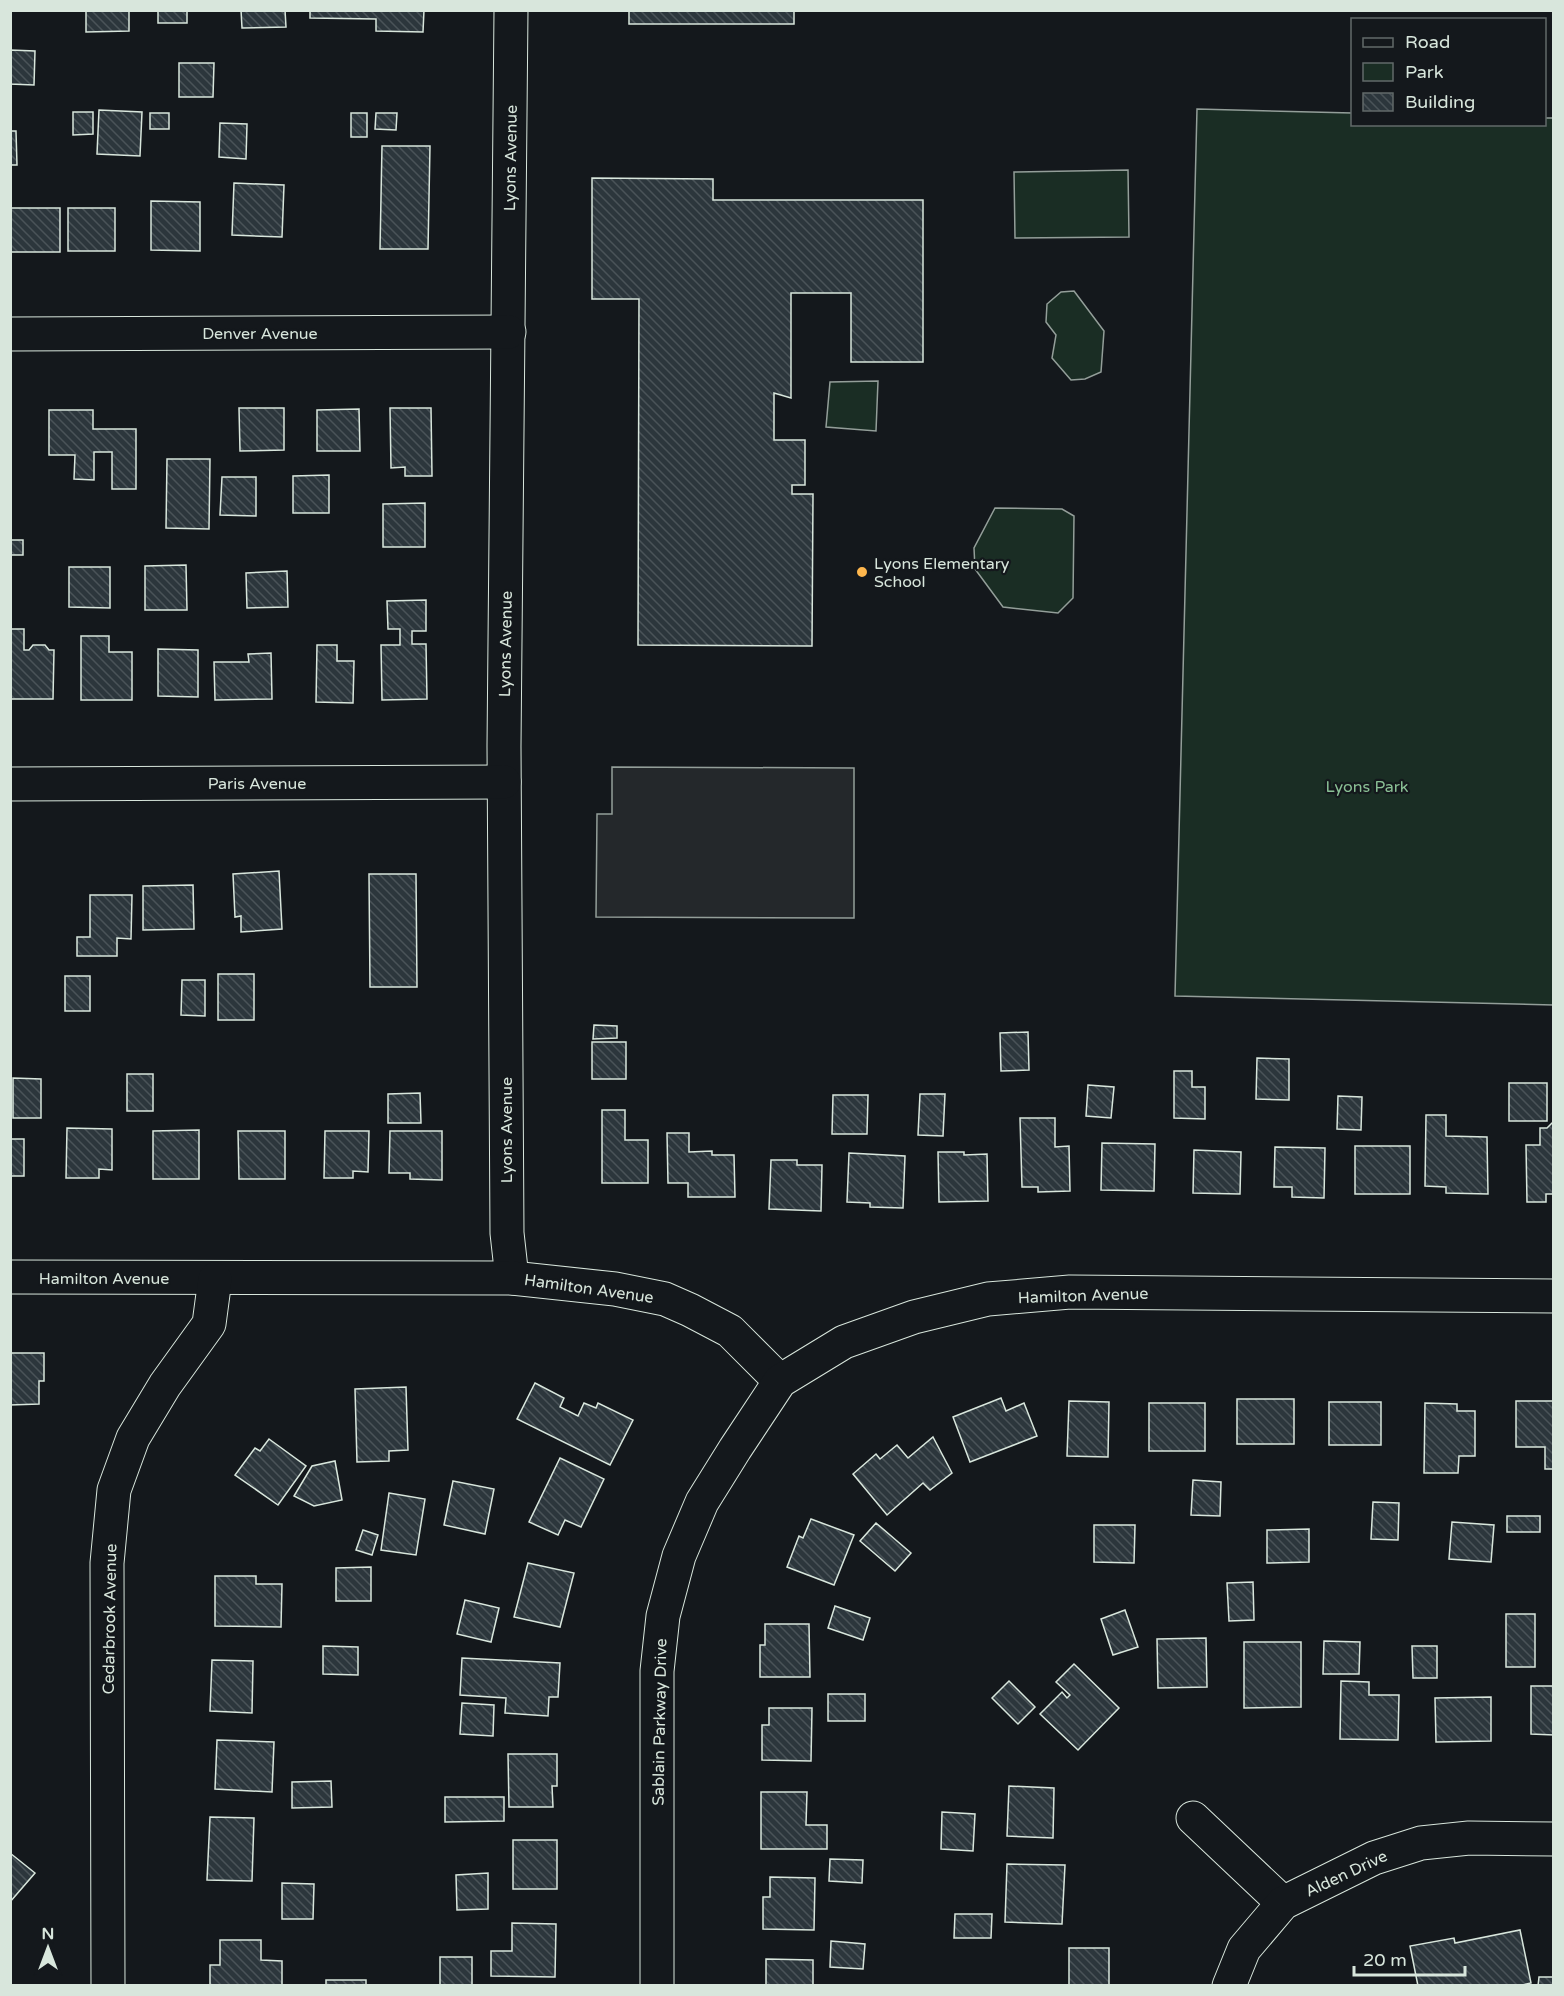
<svg xmlns="http://www.w3.org/2000/svg" width="1564" height="1996" viewBox="0 0 1564 1996" font-family="'Varela Round',sans-serif">
<style>
.green{fill:#1a2d24;stroke:#939e99;stroke-width:1.5}
.parking{fill:#24282b;stroke:#939e99;stroke-width:1.5}
.building{fill:url(#building-back-hatch);stroke:#d8e6dc;stroke-width:1.5}
.lines{fill:none;stroke-linecap:round;stroke-linejoin:round}
.minor-casing{stroke:#d8e6dc;stroke-width:35}
.minor{stroke:#14181c;stroke-width:33}
.poi-dot{fill:#ffb74d;stroke:#14181c;stroke-width:2}
.labels{text-anchor:middle;stroke-width:4.5;stroke-linejoin:round;paint-order:stroke}
.street-label{font-size:16px;fill:#d8e6dc;stroke:#14181c}
.poi-label{font-size:16px;fill:#d8e6dc;stroke:#14181c;text-anchor:start}
.park-label{font-size:16px;fill:#8ac095;stroke:#14181c}
</style>
<defs>
<pattern id="building-back-hatch" width="6" height="6" patternUnits="userSpaceOnUse" patternTransform="scale(1.5)"><rect width="6" height="6" fill="#2c363c"/><path d="M-1 5l2 2M0 0l6 6M5-1l2 2" fill="none" stroke="#4a5358"/></pattern>
</defs>
<rect width="100%" height="100%" fill="#14181c"/>
<g class="green">
<path d="M1197,109L1352,113V124H1544L1545,118H1553V1005L1175,996Z"/>
<path d="M1128,170L1129,237L1015,238L1014,172Z"/>
<path d="M1074,291L1104,331L1101,372L1085,379L1071,380L1052,358L1056,335L1046,322L1047,304L1061,292Z"/>
<path d="M878,381L876,431L826,427L830,382Z"/>
<path d="M995,508L1062,509L1074,516L1073,598L1058,613L1003,607L975,569L974,548Z"/>
</g>
<path class="parking" d="M612,767L854,768V918L596,917L597,814H612Z"/>
<g class="building">
<path d="M86,10H129V31L86,32Z"/>
<rect x="158" y="10" width="29" height="13"/>
<path d="M241,10H285L286,27L242,28Z"/>
<path d="M310,10H424L423,32L376,31V19L310,18Z"/>
<rect x="629" y="10" width="165" height="14"/>
<path d="M10,50L35,51L34,85L10,84Z"/>
<path d="M179,63H214L213,97H179Z"/>
<path d="M99,110L142,112L140,156L97,154Z"/>
<path d="M73,112H93V134L73,135Z"/>
<rect x="150" y="113" width="19" height="16"/>
<rect x="351" y="113" width="16" height="24"/>
<path d="M376,113H397L396,130L375,129Z"/>
<path d="M220,123L247,124L246,159L219,157Z"/>
<path d="M10,131H16L17,165H10Z"/>
<path d="M382,146H430L428,249H380Z"/>
<path d="M592,178L713,179V200H923V362H851V293H791V398L774,393V440H805V485H792V494H813L812,646L638,645L639,299H592Z"/>
<path d="M234,183L284,185L282,237L232,235Z"/>
<path d="M151,201L200,202V251L151,250Z"/>
<rect x="10" y="208" width="50" height="44"/>
<rect x="68" y="208" width="47" height="43"/>
<path d="M239,408H284V450L240,451Z"/>
<path d="M390,408H431L432,476H405V467L391,468Z"/>
<path d="M359,409L360,451H317V410Z"/>
<path d="M49,410H93V429H136V489H112V452H94V480L74,479L75,455H49Z"/>
<path d="M167,459H210L209,529L166,528Z"/>
<path d="M329,475V513H293V476Z"/>
<path d="M222,477H256V516L220,515Z"/>
<path d="M425,503V547H383V504Z"/>
<rect x="10" y="540" width="13" height="15"/>
<path d="M186,565L187,610H145V566Z"/>
<path d="M69,567H110V608L69,607Z"/>
<path d="M287,571L288,607L247,608L246,573Z"/>
<path d="M426,600V631H412V644H426L427,699L382,700L381,645H400V629H388L387,601Z"/>
<path d="M10,629H24V650H29L33,645H45L49,650H54L53,699H10Z"/>
<path d="M81,636H109V652H132V700H81Z"/>
<path d="M317,645H337V661H354L353,703L316,702Z"/>
<path d="M158,649L198,650V697L158,696Z"/>
<path d="M271,653L272,699L215,700L214,662H249L248,654Z"/>
<path d="M279,871L282,929L241,932V916L235,917L233,874Z"/>
<path d="M369,874H416L417,987H370Z"/>
<path d="M193,885L194,929L143,930V886Z"/>
<path d="M90,895H132L131,939L117,938V956H77V937H90Z"/>
<rect x="218" y="974" width="36" height="46"/>
<rect x="65" y="976" width="25" height="35"/>
<path d="M182,980H205V1016L181,1015Z"/>
<path d="M594,1025L617,1026V1038L593,1039Z"/>
<path d="M1028,1032L1029,1070L1001,1071L1000,1033Z"/>
<rect x="592" y="1042" width="34" height="37"/>
<path d="M1257,1058L1289,1059V1100L1256,1099Z"/>
<path d="M1174,1071H1192V1087H1205V1119L1174,1118Z"/>
<rect x="127" y="1074" width="26" height="37"/>
<path d="M13,1078L41,1079V1118H13Z"/>
<rect x="1509" y="1083" width="38" height="38"/>
<path d="M1088,1085L1114,1087L1111,1118L1086,1116Z"/>
<path d="M420,1093L421,1123H388V1094Z"/>
<path d="M920,1094H945L943,1136L918,1135Z"/>
<path d="M833,1095H868L867,1134H832Z"/>
<path d="M1338,1096L1362,1097L1361,1130L1337,1129Z"/>
<path d="M602,1110H625V1140H648V1183H602Z"/>
<path d="M1426,1115H1446V1136L1487,1137L1488,1194L1446,1193V1187L1425,1186Z"/>
<path d="M1020,1118H1055V1147L1069,1146L1070,1191L1038,1192V1187H1022Z"/>
<path d="M1554,1121V1194H1546V1202H1527L1526,1145H1540V1128H1547Z"/>
<path d="M67,1128L112,1129V1170L99,1169V1178H66Z"/>
<path d="M199,1130V1179H153V1131Z"/>
<path d="M238,1131H285V1179H239Z"/>
<path d="M325,1131H369L368,1172L353,1171V1178H324Z"/>
<path d="M390,1131H442V1180L410,1179V1173H389Z"/>
<path d="M667,1133H689V1152L712,1151V1155H734L735,1197H688V1183H668Z"/>
<rect x="10" y="1139" width="14" height="37"/>
<path d="M1102,1143L1155,1144L1154,1191L1101,1190Z"/>
<rect x="1355" y="1146" width="55" height="48"/>
<path d="M1275,1147L1325,1148L1324,1198L1292,1197V1187H1274Z"/>
<path d="M1194,1150L1241,1152L1240,1194L1193,1193Z"/>
<path d="M938,1152H964V1155L987,1154L988,1201L939,1202Z"/>
<path d="M849,1153L905,1156L903,1208L870,1207V1203L847,1202Z"/>
<path d="M771,1160H797V1165H822L821,1211L769,1209Z"/>
<path d="M10,1353H44V1381H39V1404L10,1405Z"/>
<path d="M535,1383L564,1398L560,1407L578,1416L584,1403L596,1408L598,1403L633,1420L610,1465L517,1419Z"/>
<path d="M406,1387L408,1450L389,1451V1461L357,1462L355,1389Z"/>
<path d="M1001,1398L1006,1411L1024,1403L1037,1436L970,1462L953,1417Z"/>
<rect x="1237" y="1399" width="57" height="45"/>
<path d="M1069,1401L1109,1402L1108,1457L1067,1456Z"/>
<path d="M1516,1401H1554V1469H1545V1447H1516Z"/>
<rect x="1329" y="1402" width="52" height="43"/>
<rect x="1149" y="1403" width="56" height="48"/>
<path d="M1425,1403L1457,1404V1411H1475V1456H1459L1458,1473H1424Z"/>
<path d="M933,1437L952,1473L930,1490L923,1483L887,1515L853,1474L876,1454L880,1459L897,1445L908,1458Z"/>
<path d="M269,1439L306,1466L278,1505L235,1475L255,1448L260,1451Z"/>
<path d="M560,1458L604,1479L581,1527L565,1520L558,1535L529,1522Z"/>
<path d="M335,1461L342,1500L314,1506L294,1496L312,1466Z"/>
<path d="M1193,1480L1221,1482L1220,1516L1191,1515Z"/>
<path d="M453,1481L494,1489L485,1534L444,1525Z"/>
<path d="M389,1493L425,1499L416,1555L381,1550Z"/>
<path d="M1373,1502L1399,1503L1398,1540L1371,1539Z"/>
<rect x="1507" y="1516" width="33" height="16"/>
<path d="M811,1519L854,1535L834,1585L787,1567L799,1536L803,1538Z"/>
<path d="M1452,1522L1494,1525L1491,1562L1449,1559Z"/>
<path d="M876,1523L911,1553L895,1571L860,1541Z"/>
<path d="M1094,1525H1135L1134,1563L1094,1562Z"/>
<path d="M1309,1529V1562L1267,1563V1530Z"/>
<path d="M363,1530L378,1535L372,1555L356,1550Z"/>
<path d="M528,1563L574,1573L560,1627L514,1617Z"/>
<path d="M371,1567V1601H336V1568Z"/>
<path d="M215,1576H256V1584H282L281,1627L215,1626Z"/>
<path d="M1253,1582L1254,1620L1229,1621L1227,1583Z"/>
<path d="M465,1600L499,1608L491,1642L457,1634Z"/>
<path d="M835,1606L870,1618L863,1640L828,1628Z"/>
<path d="M1125,1610L1138,1647L1113,1655L1101,1619Z"/>
<rect x="1506" y="1614" width="29" height="53"/>
<path d="M765,1624H809L810,1677H760V1645H765Z"/>
<path d="M1206,1638L1207,1687L1158,1688L1157,1639Z"/>
<path d="M1324,1641L1360,1642L1359,1674H1323Z"/>
<path d="M1244,1642H1301V1707L1244,1708Z"/>
<path d="M323,1646L358,1647V1675L323,1674Z"/>
<path d="M1412,1646H1437V1678H1413Z"/>
<path d="M462,1658L560,1663L558,1697H549L548,1716L505,1713L506,1698L460,1695Z"/>
<path d="M212,1660L253,1661L252,1713L210,1711Z"/>
<path d="M1074,1664L1119,1708L1078,1750L1040,1714L1062,1692L1067,1698L1070,1695L1056,1682Z"/>
<path d="M1009,1681L1035,1707L1018,1724L992,1698Z"/>
<path d="M1341,1681L1369,1682V1695H1399L1398,1740L1340,1739Z"/>
<path d="M1531,1686H1554V1735L1531,1734Z"/>
<rect x="828" y="1694" width="37" height="27"/>
<path d="M1491,1697V1741L1436,1742L1435,1698Z"/>
<path d="M462,1703L494,1705L493,1736L460,1734Z"/>
<path d="M769,1708H812L811,1761L762,1760V1725H769Z"/>
<path d="M217,1740L274,1742L272,1792L215,1789Z"/>
<path d="M508,1754H557V1786H552L553,1807H509Z"/>
<path d="M331,1781L332,1807L292,1808V1782Z"/>
<path d="M1009,1786L1054,1788L1053,1838L1007,1836Z"/>
<path d="M761,1792H807L806,1825H827V1849H761Z"/>
<path d="M445,1797H504V1821L445,1822Z"/>
<path d="M942,1812L975,1814L973,1851L941,1849Z"/>
<path d="M210,1817L254,1818L252,1881L207,1880Z"/>
<rect x="513" y="1840" width="44" height="49"/>
<path d="M10,1853L35,1873L10,1902Z"/>
<path d="M830,1859L863,1860L862,1883L829,1881Z"/>
<path d="M1007,1864L1065,1865L1062,1924L1005,1922Z"/>
<path d="M488,1873V1909L457,1910L456,1875Z"/>
<path d="M770,1877L815,1878L814,1930L763,1929V1897H770Z"/>
<path d="M282,1883L314,1884L313,1919H282Z"/>
<path d="M955,1914H992L991,1938H954Z"/>
<path d="M512,1923L556,1924L555,1977L491,1976V1951H512Z"/>
<path d="M1520,1930L1531,1983L1518,1986H1418L1410,1946L1454,1938L1455,1943Z"/>
<path d="M220,1940H261V1960L282,1961V1986H210V1965H220Z"/>
<path d="M831,1941L865,1944L863,1969L830,1967Z"/>
<rect x="1069" y="1948" width="40" height="38"/>
<rect x="440" y="1957" width="32" height="29"/>
<path d="M766,1959L813,1960V1986H766Z"/>
<path d="M1539,1977H1554V1986H1538Z"/>
<rect x="326" y="1980" width="40" height="6"/>
</g>
<g class="lines">
<g class="minor-casing">
<g id="minor">
<path d="M511,10L504,746L507,1233L512,1278"/>
<path d="M10,334L509,332"/>
<path d="M10,784L504,782"/>
<path d="M10,1277L512,1278L615,1289L665,1299L690,1310L730,1331L780,1381"/>
<path d="M1193,1818L1283,1903"/>
<path d="M108,1986L107,1563L114,1490L133,1438L165,1385L209,1324L215,1279"/>
<path d="M657,1986V1671L663,1616L679,1556L702,1502L735,1449L780,1381L844,1342L914,1317L988,1299L1070,1292L1554,1296"/>
<path d="M1229,1986L1244,1949L1283,1903L1374,1858L1421,1843L1469,1838L1554,1839"/>
</g>
</g>
<use href="#minor" class="minor"/>
</g>
<circle class="poi-dot" cx="862" cy="572" r="6"/>
<g class="labels">
<g class="street-label">
<text transform="translate(510 158) rotate(-89)" y="6">Lyons Avenue</text>
<text x="260" y="339">Denver Avenue</text>
<text transform="translate(505 644) rotate(-89)" y="6">Lyons Avenue</text>
<text x="257" y="789">Paris Avenue</text>
<text transform="translate(506 1130) rotate(-90)" y="6">Lyons Avenue</text>
<text x="104" y="1284">Hamilton Avenue</text>
<text transform="translate(589 1288) rotate(8)" y="6">Hamilton Avenue</text>
<text transform="translate(1083 1295) rotate(-2)" y="6">Hamilton Avenue</text>
<text transform="translate(109 1619) rotate(-89)" y="6">Cedarbrook Avenue</text>
<text transform="translate(659 1722) rotate(-89)" y="6">Sablain Parkway Drive</text>
<text transform="translate(1346 1873) rotate(-25)" y="6">Alden Drive</text>
</g>
<g class="poi-label">
<text x="874" y="569">Lyons Elementary<tspan x="874" dy="18">School</tspan></text>
</g>
<g class="park-label">
<text x="1367" y="792">Lyons Park</text>
</g>
</g>
<rect width="1564" height="1996" fill="none" stroke="#d8e6dc" stroke-width="24"/>
<rect x="1351" y="18" width="195" height="108" fill="#14181c" stroke="#626a69" stroke-width="1.5"/>
<rect x="1363" y="38" width="30" height="9" fill="#14181c" stroke="#626a69" stroke-width="1.5"/>
<text x="1405" y="48" font-size="18" fill="#d8e6dc">Road</text>
<rect x="1363" y="63" width="30" height="18" fill="#1a2d24" stroke="#626a69" stroke-width="1.5"/>
<text x="1405" y="78" font-size="18" fill="#d8e6dc">Park</text>
<rect x="1363" y="93" width="30" height="18" fill="url(#building-back-hatch)" stroke="#626a69" stroke-width="1.5"/>
<text x="1405" y="108" font-size="18" fill="#d8e6dc">Building</text>
<g transform="translate(48 1948)" stroke="#14181c" stroke-width="4.5" paint-order="stroke">
<path d="M0-4.5L10 22L0 15L-10 22Z" fill="#d8e6dc"/>
<text y="-9" font-size="16" font-weight="bold" text-anchor="middle" fill="#d8e6dc">N</text>
</g>
<path d="M1354 1966v9h111v-9" fill="none" stroke="#d8e6dc" stroke-width="3"/>
<text x="1363" y="1966" font-size="18" fill="#d8e6dc" stroke="#14181c" stroke-width="4.5" paint-order="stroke">20 m</text>
</svg>
